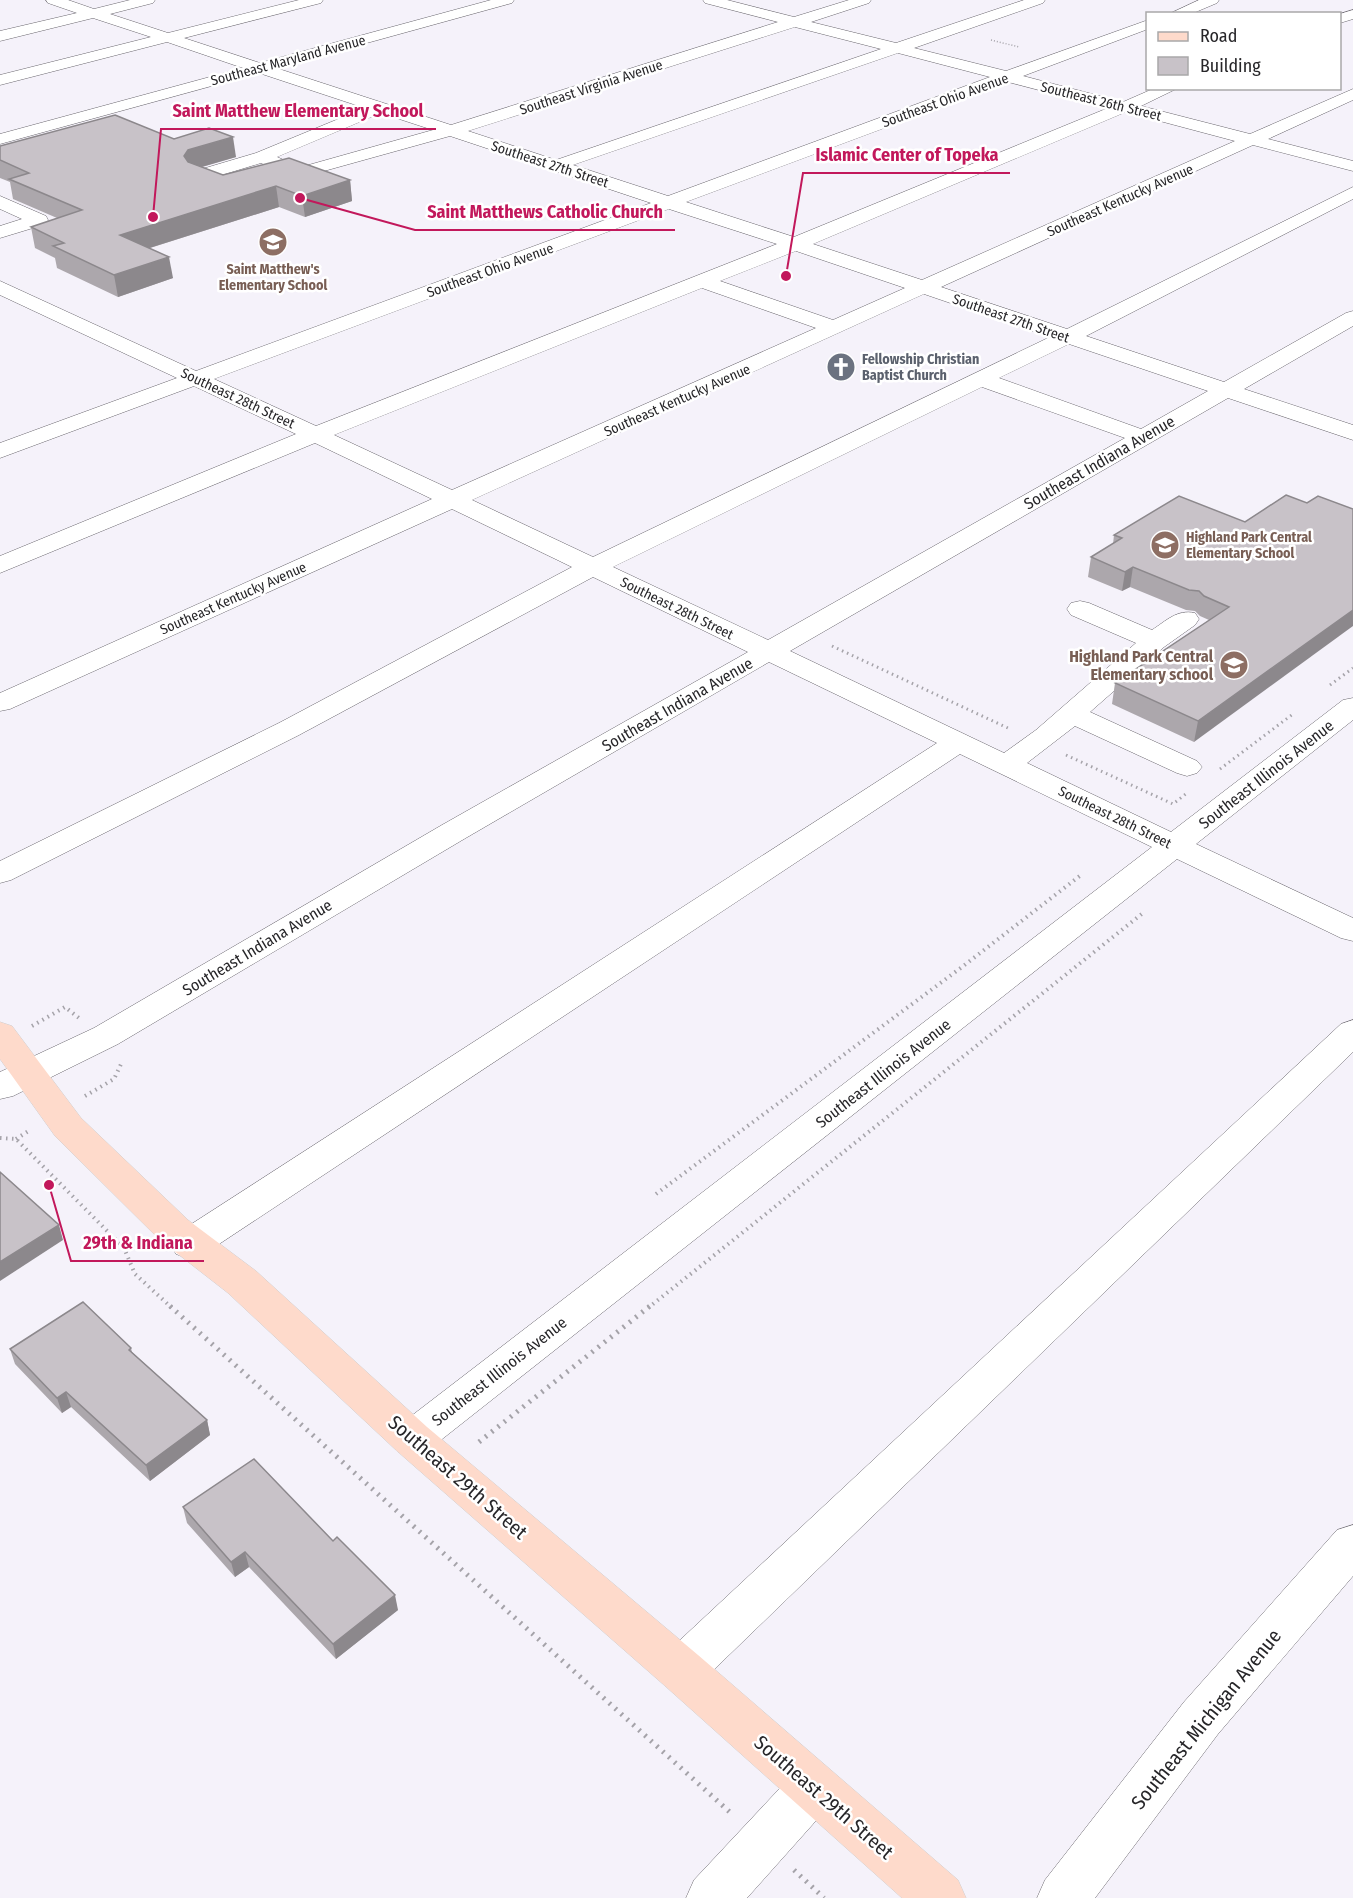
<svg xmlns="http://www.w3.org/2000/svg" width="1353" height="1898" viewBox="0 0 1353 1898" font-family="'Fira Sans Condensed',sans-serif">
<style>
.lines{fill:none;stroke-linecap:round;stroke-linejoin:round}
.minor-casing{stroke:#6a676e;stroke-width:1}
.major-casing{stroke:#cfcfd0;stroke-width:1}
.path-far3{stroke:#a5a3a9;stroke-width:1.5;stroke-dasharray:1 2;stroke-linecap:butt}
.path-far2{stroke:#a5a3a9;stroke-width:3;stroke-dasharray:1.5 4;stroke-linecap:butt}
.path-far1{stroke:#a5a3a9;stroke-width:4;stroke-dasharray:1.5 4.5;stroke-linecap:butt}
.path{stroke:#a5a3a9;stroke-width:5;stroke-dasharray:2 6;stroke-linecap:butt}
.minor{fill:#fff;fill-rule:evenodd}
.major{fill:#fedacb;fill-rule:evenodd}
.wall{fill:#aca7ac}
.shaded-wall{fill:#8c888c}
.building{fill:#c8c2c8;stroke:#8c888c;stroke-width:1.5}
.labels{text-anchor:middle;stroke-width:5;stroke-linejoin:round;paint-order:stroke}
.far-street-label{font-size:14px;fill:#272629;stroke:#fff}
.far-education-label{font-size:14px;font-weight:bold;fill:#785e54;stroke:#fff}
.far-worship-label{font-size:14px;font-weight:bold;fill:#5b616d;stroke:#fff;text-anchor:start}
.street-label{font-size:16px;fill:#272629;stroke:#fff}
.education-label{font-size:16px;font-weight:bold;fill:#785e54;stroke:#fff;text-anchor:end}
.near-street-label{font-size:20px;fill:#272629;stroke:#fff}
.leader{fill:none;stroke:#c2185b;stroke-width:2}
.callout-dot{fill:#c2185b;stroke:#fff;stroke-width:2}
.callout-label{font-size:18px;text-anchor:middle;font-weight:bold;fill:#c2185b;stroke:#fff;stroke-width:5;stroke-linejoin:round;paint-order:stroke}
</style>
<rect width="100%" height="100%" fill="#f5f2fa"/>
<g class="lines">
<g class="minor-casing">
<g id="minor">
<path d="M46,0H68L94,9L130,0H155L153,3L110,14L168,33L299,0H323L321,3L184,38L260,63L491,0H514L512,3L276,68L451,125L778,22L705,3L703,0H727L794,17L849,0H871L869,3L811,22L896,43L1024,0H1045L1043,3L914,48L1006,71L1148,20V29L1023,76L1123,102L1155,88H1178L1141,106L1250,134L1353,89V100L1268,139L1353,161V171L1253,145L941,287L1067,329L1353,187V199L1086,336L1224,382L1346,313L1353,311V326L1244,389L1353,425V440L1228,398L790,651L1004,753L1036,730L1136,643L1071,615L1067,609L1071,603L1080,601L1089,603L1152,630C1166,621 1177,609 1195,613L1199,619L1195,625L1164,647L1090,712L1197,761L1202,767L1197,773L1187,776L1177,773L1075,726L1027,763L1171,832L1343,700L1353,698V720L1196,844L1353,918V941L1341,938L1177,859L427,1451L412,1457L397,1451L391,1439L397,1427L1152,847L960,754L204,1254L190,1259L176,1254L171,1244L176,1234L937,743L769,662L464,839L118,1044L13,1096L0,1099V1072L94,1028L442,825L748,652L593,577L299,735L11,880L0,883V861L279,723L572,567L452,509L10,709L0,711V693L432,499L315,443L0,573V556L296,434L194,386L0,458V443L177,378L0,295V281L196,371L651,203L450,136L306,176C292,175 277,182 265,179L262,175L265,171L274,169L261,163L215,177L228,182L231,186L228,190H216L192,180L189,176L192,172L256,153L365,108L259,73L0,144V134L243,68L167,42L0,85V75L151,37L93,18L0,41V31L77,13L48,3ZM795,27L881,49L556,160L468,131ZM898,53L990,77L668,196L573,165ZM1008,82L1108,108L794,237L686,202ZM1126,112L1235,141L922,280L813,244ZM381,113L433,130L305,166L295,165L277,157ZM669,209L777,244L316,426L214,379ZM796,251L905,288L833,320L720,281ZM702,288L816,328L452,490L334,435ZM924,294L1050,337L593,557L472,500ZM1069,344L1208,391L1141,429L999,378ZM982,387L1125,438L768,640L613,567Z"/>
<path d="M1199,0H1219L1217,3L1191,14H1169Z"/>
<path d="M1353,10V19L1340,23V14Z"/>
<path d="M0,196L46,216L48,220L46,224L0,238V226L22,219L0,209Z"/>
<path d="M1353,1020V1052L698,1685L681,1692L664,1685L657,1670L664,1655L1341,1024Z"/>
<path d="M1353,1525V1576L1218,1734L1095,1898H1037L1045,1880L1184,1702L1337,1530Z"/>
<path d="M813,1764L830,1771L838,1788L830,1805L747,1898H686L694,1880L796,1771Z"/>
</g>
</g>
<g class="major-casing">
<path id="major" d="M0,1022L12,1026L81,1118L188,1220L256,1271L427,1427L698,1655L958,1880L966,1898H902L664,1685L397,1451L228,1293L160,1240L55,1136L0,1059Z"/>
</g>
<path class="path-far3" d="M991,40L1019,47"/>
<g class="path-far2">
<path d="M832,646L1010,729"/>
<path d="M1330,685L1353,668"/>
<path d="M1066,755L1173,804L1187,793"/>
<path d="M1220,769L1293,714"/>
</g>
<g class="path-far1">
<path d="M32,1026L65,1007L79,1018"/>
<path d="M85,1096L114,1079L122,1062"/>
<path d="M0,1138L16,1139L124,1248L135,1274L172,1308"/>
<path d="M16,1139L30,1130"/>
<path d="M656,1194L962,967L1081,875"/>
<path d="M648,1308L1143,913"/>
</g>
<g class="path">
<path d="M170,1306L733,1815"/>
<path d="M479,1442L650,1306"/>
<path d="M794,1870L824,1898"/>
</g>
<use href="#minor" class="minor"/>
<use href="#major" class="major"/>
</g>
<g class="wall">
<path d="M174,139L236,157L202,167L223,175L350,180L352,201L305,217L279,207L150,248L173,278L118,297L57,268L55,258L35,248L31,227L57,218L13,199L10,182L0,178V146Z"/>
<path d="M1286,495L1194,742L1112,704L1115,683L1209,620L1200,616L1195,611L1186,610L1130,587L1122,591L1088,577L1091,557L1113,544L1114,535L1245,522Z"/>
<path d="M131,1348L132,1352L207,1420L210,1435L150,1481L71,1407L62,1413L15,1364L10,1349Z"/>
<path d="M183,1507L398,1610L336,1659L249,1567L235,1577L187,1523Z"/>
</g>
<g class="shaded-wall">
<path d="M233,137L236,157L191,170L184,156L188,150Z"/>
<path d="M350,180L352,201L305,217L302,196Z"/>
<path d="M276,186L279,207L124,256L120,235Z"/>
<path d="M169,257L173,278L118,297L114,275Z"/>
<path d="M1133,567L1130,587L1122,591L1125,572Z"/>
<path d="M1353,610V626L1194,742L1198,721Z"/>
<path d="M59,1225L63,1240L0,1281V1262Z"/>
<path d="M66,1392L71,1407L62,1413L57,1398Z"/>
<path d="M207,1420L210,1435L150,1481L146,1465Z"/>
<path d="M245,1552L249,1567L235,1577L231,1562Z"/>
<path d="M395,1595L398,1610L336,1659L333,1644Z"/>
</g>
<g class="building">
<path d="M115,115L174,139L209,128L233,137L188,150L184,156L188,162L223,175L289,158L350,180L302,196L276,186L120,235L169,257L114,275L53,246L64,243L31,227L82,210L9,179L29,173L0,160V146Z"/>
<path d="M1286,495L1307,503L1318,496L1353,509V610L1198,721L1115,683L1229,607L1204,596L1199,591L1189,590L1133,567L1125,572L1091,557L1122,538L1114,535L1179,496L1245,522Z"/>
<path d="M0,1172L59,1225L0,1262Z"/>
<path d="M83,1302L131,1348L129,1350L207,1420L146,1465L66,1392L57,1398L10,1349Z"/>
<path d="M254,1459L333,1541L337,1537L395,1595L333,1644L245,1552L231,1562L183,1507Z"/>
</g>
<defs>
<g id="school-disc" transform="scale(1.5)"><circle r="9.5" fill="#8d6e63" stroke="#fff"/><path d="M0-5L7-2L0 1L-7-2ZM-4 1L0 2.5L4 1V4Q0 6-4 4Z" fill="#fff"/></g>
<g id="church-disc" transform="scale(1.5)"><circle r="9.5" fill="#6b7280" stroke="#fff"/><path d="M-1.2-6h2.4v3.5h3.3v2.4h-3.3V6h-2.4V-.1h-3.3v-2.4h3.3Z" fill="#fff"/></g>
</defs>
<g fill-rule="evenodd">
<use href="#school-disc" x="273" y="242"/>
<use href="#church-disc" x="841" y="367"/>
<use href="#school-disc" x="1165" y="545"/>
<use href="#school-disc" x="1234" y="665"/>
</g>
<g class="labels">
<g class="far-street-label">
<text transform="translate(288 60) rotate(-15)" y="5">Southeast Maryland Avenue</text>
<text transform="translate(591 87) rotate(-18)" y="5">Southeast Virginia Avenue</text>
<text transform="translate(945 100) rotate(-20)" y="5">Southeast Ohio Avenue</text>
<text transform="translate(1101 101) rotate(14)" y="5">Southeast 26th Street</text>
<text transform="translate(550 164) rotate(18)" y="5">Southeast 27th Street</text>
<text transform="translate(1120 200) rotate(-24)" y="5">Southeast Kentucky Avenue</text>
<text transform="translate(490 270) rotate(-20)" y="5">Southeast Ohio Avenue</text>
<text transform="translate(1011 318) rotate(19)" y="5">Southeast 27th Street</text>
<text transform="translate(238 398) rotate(25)" y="5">Southeast 28th Street</text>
<text transform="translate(677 400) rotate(-24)" y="5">Southeast Kentucky Avenue</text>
<text transform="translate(233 598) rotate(-24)" y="5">Southeast Kentucky Avenue</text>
<text transform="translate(677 608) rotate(26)" y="5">Southeast 28th Street</text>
<text transform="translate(1115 817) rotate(26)" y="5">Southeast 28th Street</text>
</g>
<g class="far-education-label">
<text x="273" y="274">Saint Matthew's<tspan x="273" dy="16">Elementary School</tspan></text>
<text x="1186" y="542" text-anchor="start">Highland Park Central<tspan x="1186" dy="16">Elementary School</tspan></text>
</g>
<g class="far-worship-label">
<text x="862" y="364">Fellowship Christian<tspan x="862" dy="16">Baptist Church</tspan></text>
</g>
<g class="street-label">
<text transform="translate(1099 462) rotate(-30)" y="6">Southeast Indiana Avenue</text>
<text transform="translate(677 704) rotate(-30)" y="6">Southeast Indiana Avenue</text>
<text transform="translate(1266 774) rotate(-38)" y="6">Southeast Illinois Avenue</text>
<text transform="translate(257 947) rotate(-31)" y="6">Southeast Indiana Avenue</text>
<text transform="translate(883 1073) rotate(-38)" y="6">Southeast Illinois Avenue</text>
<text transform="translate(499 1371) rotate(-38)" y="6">Southeast Illinois Avenue</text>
</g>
<g class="education-label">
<text x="1213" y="662">Highland Park Central<tspan x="1213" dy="18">Elementary school</tspan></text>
</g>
<g class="near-street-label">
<text transform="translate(458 1477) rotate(41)" y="7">Southeast 29th Street</text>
<text transform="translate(1206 1719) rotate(-51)" y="7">Southeast Michigan Avenue</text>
<text transform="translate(824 1797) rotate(41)" y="7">Southeast 29th Street</text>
</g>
</g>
<path class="leader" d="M153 217L161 129H436M786 276L803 173H1010M300 198L415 230H675M49 1185L71 1261H204"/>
<g class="callout-dot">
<circle cx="153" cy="217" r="6"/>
<circle cx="786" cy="276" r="6"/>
<circle cx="300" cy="198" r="6"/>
<circle cx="49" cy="1185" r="6"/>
</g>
<g class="callout-label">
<text x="298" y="117">Saint Matthew Elementary School</text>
<text x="907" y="161">Islamic Center of Topeka</text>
<text x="545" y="218">Saint Matthews Catholic Church</text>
<text x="138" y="1249">29th &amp; Indiana</text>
</g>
<rect x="1146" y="12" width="195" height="78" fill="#ffffff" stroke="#a9a8a9" stroke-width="1.5"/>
<rect x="1158" y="32" width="30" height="9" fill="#fedacb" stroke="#a9a8a9" stroke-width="1.5"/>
<text x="1200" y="42" font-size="18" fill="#272629">Road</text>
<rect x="1158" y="57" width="30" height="18" fill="#c8c2c8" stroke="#a9a8a9" stroke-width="1.5"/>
<text x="1200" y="72" font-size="18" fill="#272629">Building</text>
</svg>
